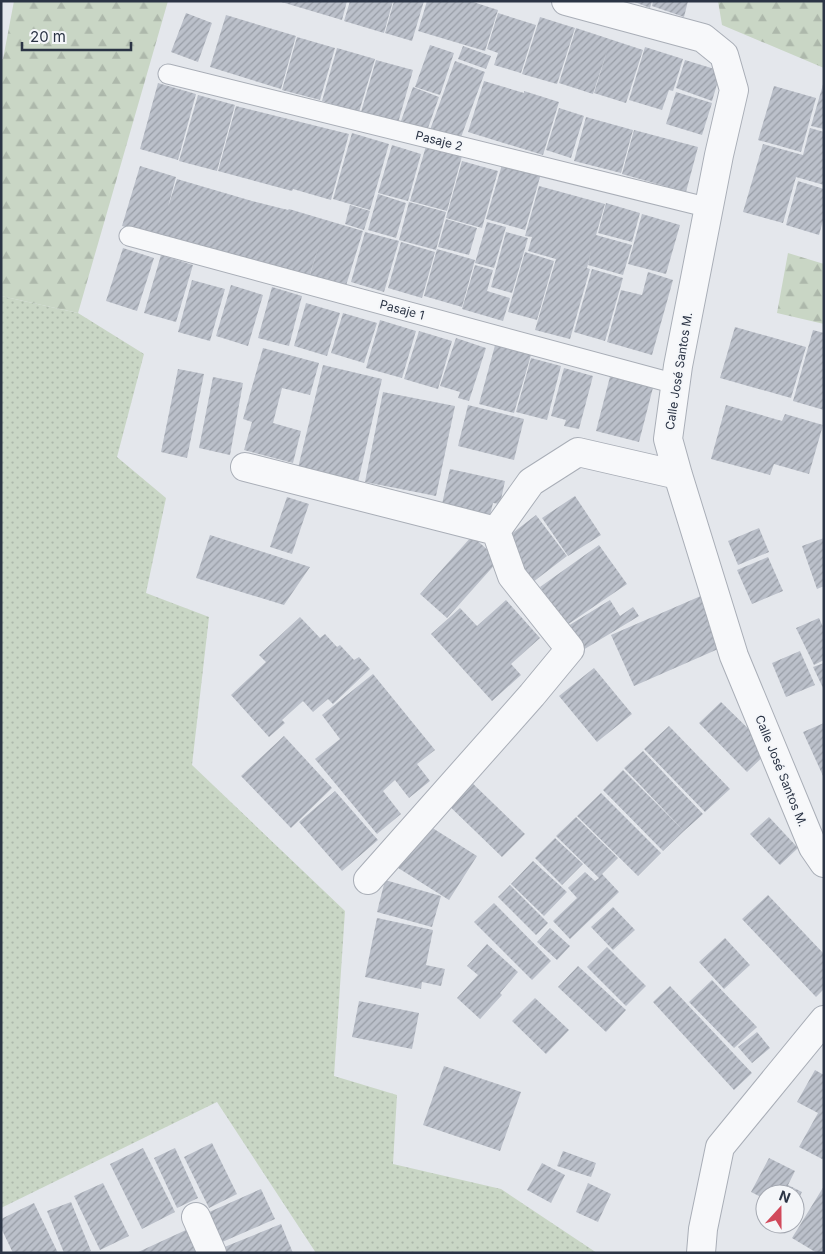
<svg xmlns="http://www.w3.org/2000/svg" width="825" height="1254" font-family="Inter,sans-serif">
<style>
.grass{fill:url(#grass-dots)}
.forest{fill:url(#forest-firs)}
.building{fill:url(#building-hatch)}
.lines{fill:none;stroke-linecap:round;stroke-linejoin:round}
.lane-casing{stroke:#a9aeb7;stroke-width:21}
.street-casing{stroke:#a9aeb7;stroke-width:30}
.lane{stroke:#f7f8fa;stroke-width:19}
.street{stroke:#f7f8fa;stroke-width:28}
.labels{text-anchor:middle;stroke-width:4;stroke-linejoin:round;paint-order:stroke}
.street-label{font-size:12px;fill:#2b3445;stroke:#f4f6f9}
</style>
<defs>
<pattern id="grass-dots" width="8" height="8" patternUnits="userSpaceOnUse" patternTransform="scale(1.25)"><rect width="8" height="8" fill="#c9d6c5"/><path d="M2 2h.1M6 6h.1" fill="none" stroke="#adb8ab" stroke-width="1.8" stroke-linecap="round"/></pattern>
<pattern id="forest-firs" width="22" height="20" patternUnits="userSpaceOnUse" patternTransform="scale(1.25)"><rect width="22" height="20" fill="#c9d6c5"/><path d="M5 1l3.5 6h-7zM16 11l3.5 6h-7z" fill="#adb8ab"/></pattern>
<pattern id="building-hatch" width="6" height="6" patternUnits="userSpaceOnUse" patternTransform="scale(1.25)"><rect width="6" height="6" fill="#bbc0ca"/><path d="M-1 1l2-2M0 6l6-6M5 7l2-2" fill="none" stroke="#989da6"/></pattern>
</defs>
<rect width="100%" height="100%" fill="#e4e7ec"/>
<path class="grass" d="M1 296 78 313 144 354 117 457 166 498 146 593 209 617 192 765 345 911 334 1076 397 1095 393 1164 501 1189 597 1253H316L217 1102 1 1208Z"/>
<path class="forest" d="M14 1H168L78 313 1 296V59H3Z
M718 1H824V68L722 25Z
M788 253 824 264V324L777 313Z"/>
<path class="building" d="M278 1H347L342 20Z
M350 1H393L384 33 344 21Z
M394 1H424L412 41 385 33Z
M427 1H470L498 10 485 51 418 31Z
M632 1H652L650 8Z
M653 1H688L684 17 652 6Z
M186 13 212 23 198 62 171 52Z
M498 13 536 25 521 73 494 65 498 53 487 49Z
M226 15 296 36 281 89 210 67Z
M540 17 575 28 557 84 522 74Z
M576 28 643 50 626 103 594 93 608 48 593 94 559 83Z
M297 37 335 48 320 100 282 90Z
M430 45 454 53 440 95 415 87Z
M463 46 491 56 486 69 458 59Z
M645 47 683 59 673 91 669 90 662 110 629 100Z
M337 48 375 59 359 112 322 101Z
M376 60 413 70 398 123 361 112Z
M685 60 721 71 712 101 676 88Z
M455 61 485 72 460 140 430 130Z
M484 81 524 93V91L559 102 543 155 468 132Z
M824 81V129L811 126Z
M158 83 196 94 178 160 140 149Z
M774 86 816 98 801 152 758 140Z
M413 87 439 97 427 131 401 121Z
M676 92 712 103 702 135 666 124Z
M198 95 235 105 217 171 179 161Z
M236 106 349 134 331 200 293 189 292 191 218 171Z
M559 108 584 116 571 158 546 150Z
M586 117 633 130 621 173 574 161Z
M810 128 824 132V185L796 177 783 223 743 212 763 144 803 155Z
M634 130 698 147 686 192 622 174Z
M352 133 389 144 370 210 333 199Z
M392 145 421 154 408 201 378 193Z
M426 146 462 156 447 211 410 201Z
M504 158 542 170 525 230 486 219Z
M462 161 498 171 482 228 446 218Z
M140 166 176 177 168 207 177 179 252 201 288 210 289 209 363 231 344 292 308 281 321 239 308 280 122 226Z
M798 181 824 189V217L819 235 786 225Z
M539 186 605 204 596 235 632 245 623 275 588 265 591 251 587 268 528 251 532 237 525 236Z
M378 194 406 203 396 238 368 230Z
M409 202 446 212 436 250 399 240Z
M606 203 640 213 632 242 598 233Z
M350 205 370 211 364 230 345 224Z
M642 214 680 225 666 274 628 264Z
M446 219 477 228 469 255 438 247Z
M487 222 506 227 494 268 475 263Z
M365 232 399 241 384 292 351 282Z
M506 232 528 238 512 293 491 287Z
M401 242 435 252 422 298 388 288Z
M123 248 154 258 137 311 106 301Z
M437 249 475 260 462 307 424 296Z
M525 252 554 261 537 320 508 312Z
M161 255 193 265 176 322 144 313Z
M556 259 590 269 570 339 535 330Z
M475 265 493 270 487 291 510 298 503 321 462 309Z
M592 269 623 278 605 341 574 332Z
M648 272 673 280 652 355 607 342 621 290 642 295Z
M192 280 225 289 210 341 178 332Z
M231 285 263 295 248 346 216 336Z
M272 287 302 296 289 346 258 338Z
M306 303 340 313 327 356 294 346Z
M343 313 377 323 364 363 331 353Z
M380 320 416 331 402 378 366 368Z
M735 327 806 347 791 398 720 378Z
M813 330 824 333V410L793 401Z
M419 331 452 341 438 389 404 379Z
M456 338 486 348 469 401 458 398 460 392 440 386Z
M497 338 533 348 514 413 479 404Z
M263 348 319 363 310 395 282 388 273 423 301 431 293 463 244 450 252 422 243 419Z
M531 358 561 366 547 420 516 412Z
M614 361 657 372 639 442 596 431Z
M323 365 382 379 358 482 298 468Z
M564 368 593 376 579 429 564 426 566 420 551 416Z
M178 369 204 374 187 458 161 452Z
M213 377 243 383 230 455 199 448Z
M383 392 455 406 436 496 365 482Z
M468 405 524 419 514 460 458 446Z
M726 405 782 421 785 414 823 425 809 474 774 464 770 475 711 459Z
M450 469 505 481 500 504 493 503 490 515 442 504Z
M575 496 601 535 568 556 542 518Z
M287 497 309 504 292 554 270 547Z
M536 515 567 556 533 582 502 541Z
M759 528 769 552 738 565 728 541Z
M210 535 310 567 284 605 196 578Z
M472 536 499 560 447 618 420 594Z
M824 538V586L817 589 802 546Z
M599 545 627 584 567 625 540 587Z
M768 557 783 591 752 604 737 570Z
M703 595 725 646 634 686 611 635Z
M506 600 540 638 511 664 521 675 492 701 431 634 460 608 477 626Z
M610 600 620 616 633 607 639 616 583 650 568 626Z
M300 617 320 638 325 634 337 647 340 645 354 660 359 657 370 669 333 704 328 699 313 712 303 701 282 720 285 723 269 737 231 695 266 662 259 655Z
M819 618 824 629V660L814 665 796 628Z
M800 651 815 685 786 697 772 663Z
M824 663V690L813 667Z
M594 668 632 714 597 742 559 696Z
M373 674 435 750 417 764 430 781 409 798 395 780 383 791 401 814 377 834 315 759 340 739 322 715Z
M721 702 770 750 747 772 699 723Z
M824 723V778L803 732Z
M669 726 730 789 705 812 644 749Z
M284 736 332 788 291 828 241 776Z
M643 751 703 814 684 831 624 768Z
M623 770 684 831 663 851 603 790Z
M465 776 525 834 502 857 442 799Z
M335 791 378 840 342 871 299 822Z
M601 793 661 853 638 876 577 816Z
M576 817 618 858 602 874 619 892 570 939 553 921 577 898 568 888 585 872 595 881 599 878 556 836Z
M769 817 798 848 780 865 750 834Z
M423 822 477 856 449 900 395 866Z
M555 838 583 864 562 885 535 858Z
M533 861 567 892 544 916 511 884Z
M385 880 441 896 432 927 377 912Z
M510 885 548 923 536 935 498 897Z
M768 895 824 954V989L816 997 742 919Z
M494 903 551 961 532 980 474 922Z
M613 907 635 930 613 950 591 927Z
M377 918 433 930 426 965 445 969 441 986 422 982 421 989 365 977Z
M550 928 570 946 557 960 537 942Z
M725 938 750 965 724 989 699 962Z
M487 944 518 972 500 993 502 995 480 1019 457 998 478 975 467 966Z
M607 947 646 986 626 1006 587 967Z
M578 966 626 1010 606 1032 558 987Z
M712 980 757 1027 734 1048 689 1002Z
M670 986 752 1073 734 1090 653 1002Z
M535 998 569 1030 546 1054 512 1021Z
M359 1001 419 1013 412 1049 352 1037Z
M757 1032 770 1048 752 1063 738 1047Z
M444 1066 521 1092 500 1151 423 1125Z
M815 1070 824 1075V1160L799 1147 818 1113 797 1102Z
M212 1143 237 1194 209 1208 184 1157Z
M143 1148 175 1212 142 1229 110 1164Z
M175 1148 198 1198 177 1208 154 1158Z
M563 1151 596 1163 591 1177 557 1166Z
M769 1158 795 1171 788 1185 802 1192 795 1205V1194H765V1199L751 1192Z
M542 1163 565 1175 551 1203 527 1190Z
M103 1183 129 1236 100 1250 74 1196Z
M588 1183 611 1194 598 1222 576 1212Z
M824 1186V1253H817L792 1238Z
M261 1189 275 1219 220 1243 207 1213Z
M71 1202 91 1251 87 1253H64L47 1211Z
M34 1203 58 1253H13L1 1228V1219Z
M281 1224 293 1253H224L222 1248Z
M186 1230 197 1253H136Z"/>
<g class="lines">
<defs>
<path id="lane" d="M168 74 710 208
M129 236 676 384"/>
<path id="street" d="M566 1 703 38 724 55 734 90 719 155 678 366 668 439 678 475 734 656 813 847 824 863
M245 467 496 531
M496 531 531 482 578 452 678 475
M368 880 532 695 570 649 512 576 496 531
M196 1217 212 1253
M701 1253 703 1229 720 1147 824 1020"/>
</defs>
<use href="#lane" class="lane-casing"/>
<use href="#street" class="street-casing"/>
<use href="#lane" class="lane"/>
<use href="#street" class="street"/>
</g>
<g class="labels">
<g class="street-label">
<text transform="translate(439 141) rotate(14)" y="4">Pasaje 2</text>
<text transform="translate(402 310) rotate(15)" y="4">Pasaje 1</text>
<text transform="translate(679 371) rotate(-81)" y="4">Calle José Santos M.</text>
<text transform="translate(781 771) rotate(68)" y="4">Calle José Santos M.</text>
</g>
</g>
<rect width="825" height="1254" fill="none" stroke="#2b3445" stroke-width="5"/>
<g transform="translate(780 1209) rotate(21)"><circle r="24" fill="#f4f6f9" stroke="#a4a8b1"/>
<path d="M0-4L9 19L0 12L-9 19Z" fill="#d1495b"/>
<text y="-8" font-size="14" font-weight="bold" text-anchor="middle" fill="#2b3445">N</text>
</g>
<path d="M22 42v8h109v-8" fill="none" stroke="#2b3445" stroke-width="2.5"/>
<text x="30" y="42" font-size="15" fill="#2b3445" stroke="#f4f6f9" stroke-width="4" paint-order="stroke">20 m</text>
</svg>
